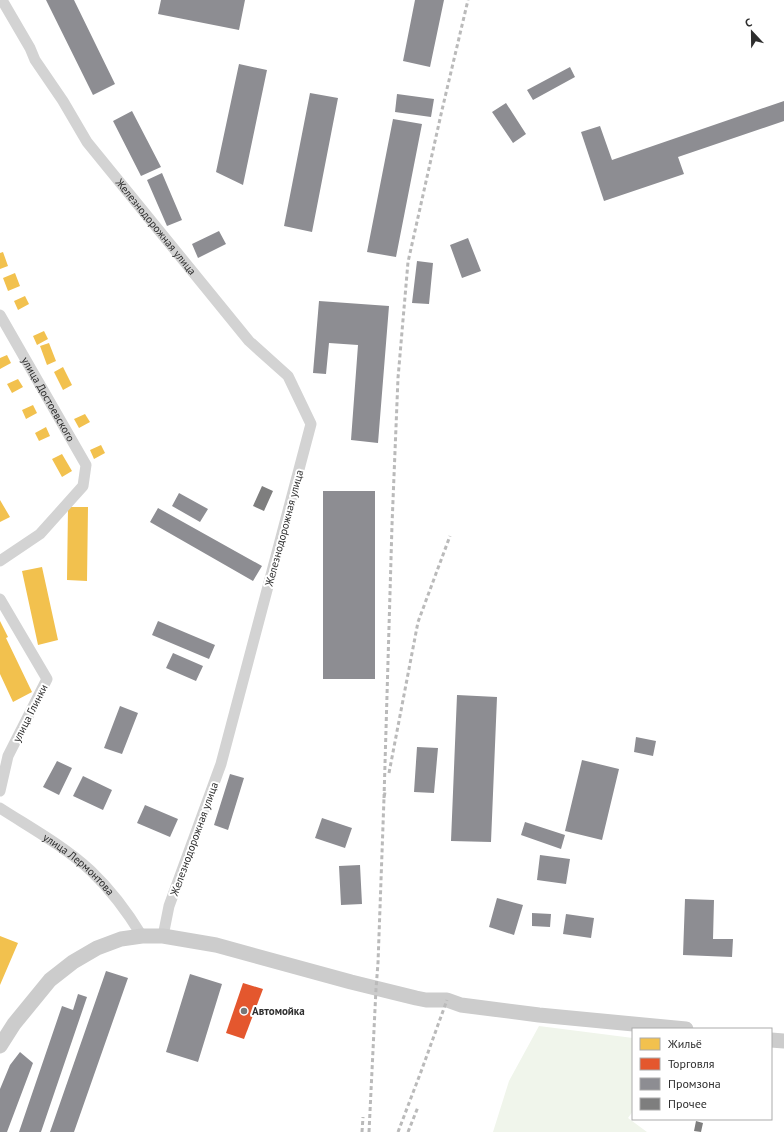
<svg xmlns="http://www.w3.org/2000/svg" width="784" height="1132" font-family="'PT Sans',sans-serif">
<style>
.green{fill:#f0f5eb}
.homes{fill:#f2c14e}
.shops{fill:#e4572e}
.industry{fill:#8d8d92}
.building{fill:#7e7e7e}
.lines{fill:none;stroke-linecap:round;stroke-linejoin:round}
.minor{stroke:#d3d3d3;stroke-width:11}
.secondary{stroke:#ccc;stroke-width:15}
.rail{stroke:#bababa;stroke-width:3;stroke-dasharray:4 3;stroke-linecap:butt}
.poi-dot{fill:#777;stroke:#fff;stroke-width:1.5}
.labels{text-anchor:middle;stroke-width:4;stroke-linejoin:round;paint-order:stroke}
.street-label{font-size:11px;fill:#2e2e2e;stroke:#fff}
.poi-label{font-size:11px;font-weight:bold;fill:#2e2e2e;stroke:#fff;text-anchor:start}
</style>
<rect width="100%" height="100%" fill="#fff"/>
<path class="green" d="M539 1026 633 1038V1111L628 1118 647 1132H493L509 1081Z"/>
<path class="homes" d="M3 252 8 266 0 269V253Z
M15 273 20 286 8 291 3 278Z
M25 296 29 304 18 310 14 301Z
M44 331 48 339 37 345 33 336Z
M49 343 56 361 47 365 40 346Z
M7 355 11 363 0 369V358Z
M63 367 72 385 63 390 54 372Z
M18 379 23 387 12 393 7 384Z
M33 405 37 413 26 419 22 410Z
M85 414 90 422 79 428 74 419Z
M46 427 50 436 39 441 35 433Z
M101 445 105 453 94 459 90 450Z
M62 454 72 471 62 477 52 459Z
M0 500 10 517 0 522Z
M68 507H88L87 581 67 580Z
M42 567 58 640 38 645 22 571Z
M0 621 8 637 6 638 32 692 13 702 0 674Z
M0 936 18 943 0 985Z"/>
<path class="shops" d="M243 983 263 989 244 1039 226 1033Z"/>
<path class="industry" d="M46 0H74L115 84 93 95Z
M161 0H245L239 30 158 14Z
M415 0H444L430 67 403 61Z
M239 64 267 70 243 185 216 172Z
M570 67 575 77 533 100 527 90Z
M310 93 338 98 312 232 284 226Z
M397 94 434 99 431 117 395 112Z
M784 101V121L678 157 684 174 604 201 581 132 600 126 612 160Z
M506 103 526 134 513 143 492 112Z
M132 111 161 167 141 176 113 121Z
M393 119 422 124 396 257 367 252Z
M162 173 182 220 167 226 147 180Z
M219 231 226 244 198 258 192 244Z
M468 238 481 271 462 278 450 245Z
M417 261 433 263 429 304 412 303Z
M319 301 389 306 378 443 351 440 358 345 329 343 326 374 313 373Z
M323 491H375V679H323Z
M179 493 208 509 200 522 172 506Z
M158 508 262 566 253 581 150 522Z
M158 621 215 645 209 659 152 635Z
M173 653 203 666 196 681 166 668Z
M457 695 497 697 491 842 451 841Z
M120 706 138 713 122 754 104 748Z
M636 737 656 741 653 756 634 752Z
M417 747 438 748 434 793 414 792Z
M582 760 619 769 602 840 565 831Z
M57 761 72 768 59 795 43 787Z
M230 774 244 778 228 830 214 825Z
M83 776 112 790 103 810 73 796Z
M145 805 178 819 170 837 137 823Z
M322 818 352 828 345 848 315 838Z
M525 822 565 835 561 849 521 835Z
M540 855 570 859 566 884 537 880Z
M360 865 362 904 341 905 339 866Z
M497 898 523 905 514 935 489 927Z
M685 899 714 900 713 939H733L732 957 683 955Z
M532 913 551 914 550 927 532 926Z
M566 914 594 918 591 938 563 934Z
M106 971 128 978 74 1132H50Z
M190 974 222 984 198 1062 166 1052Z
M78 994 87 997 41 1132H19L62 1006 73 1010Z
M20 1052 33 1063 7 1132H0V1089L10 1065Z"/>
<path class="building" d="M262 486 273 491 264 511 253 506Z
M696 1121 703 1123 701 1132 694 1131Z"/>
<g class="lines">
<g class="minor">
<path id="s1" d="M2 0 30 48 35 60 63 101 87 142 249 341 288 376 311 424 221 764 169 906 163 936"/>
<path id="s2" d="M0 315 86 465 83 486 40 534 0 561"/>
<path d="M0 599 47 679 8 756 0 791"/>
<path id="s3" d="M0 808C31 828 64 846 91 871 111 890 128 913 142 936"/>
</g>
<path class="secondary" d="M771 1040 784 1041
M0 1046 14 1024 50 980 73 962 97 948 121 939 142 936H163L216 945 351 982 416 998 426 1000H447L461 1005 539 1015 686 1029"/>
<path class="rail" d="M389 773 418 622 450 536
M384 798 392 525 398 378 408 262 442 110 468 0
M362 1132 363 1117
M369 1132 376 989 378 963 384 798 385 792
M398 1132 422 1069 447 1000
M408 1132 418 1107"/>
</g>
<circle class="poi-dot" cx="244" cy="1011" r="4"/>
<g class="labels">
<g class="street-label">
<text dy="4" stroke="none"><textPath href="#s1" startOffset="275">Железнодорожная улица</textPath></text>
<text dy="4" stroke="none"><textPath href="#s2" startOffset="97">улица Достоевского</textPath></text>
<text transform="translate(284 528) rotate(-75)" y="4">Железнодорожная улица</text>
<text transform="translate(30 713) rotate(-63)" y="4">улица Глинки</text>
<text transform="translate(194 839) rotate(-70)" y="4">Железнодорожная улица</text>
<text dy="4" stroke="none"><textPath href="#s3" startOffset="97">улица Лермонтова</textPath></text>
</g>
<g class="poi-label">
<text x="252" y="1015">Автомойка</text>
</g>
</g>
<rect x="632" y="1028" width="140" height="92" fill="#ffffff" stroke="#ababab"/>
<rect x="640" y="1038" width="20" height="12" fill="#f2c14e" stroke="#ababab"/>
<text x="668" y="1048" font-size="12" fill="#2e2e2e">Жильё</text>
<rect x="640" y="1058" width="20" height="12" fill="#e4572e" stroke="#ababab"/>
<text x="668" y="1068" font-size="12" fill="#2e2e2e">Торговля</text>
<rect x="640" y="1078" width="20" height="12" fill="#8d8d92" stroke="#ababab"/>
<text x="668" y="1088" font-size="12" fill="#2e2e2e">Промзона</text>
<rect x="640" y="1098" width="20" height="12" fill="#7e7e7e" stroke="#ababab"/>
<text x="668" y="1108" font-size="12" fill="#2e2e2e">Прочее</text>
<g transform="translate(752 32) rotate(338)" stroke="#ffffff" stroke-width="3" paint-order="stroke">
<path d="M0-3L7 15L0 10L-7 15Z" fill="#2e2e2e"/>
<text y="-6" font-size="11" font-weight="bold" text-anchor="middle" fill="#2e2e2e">С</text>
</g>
</svg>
